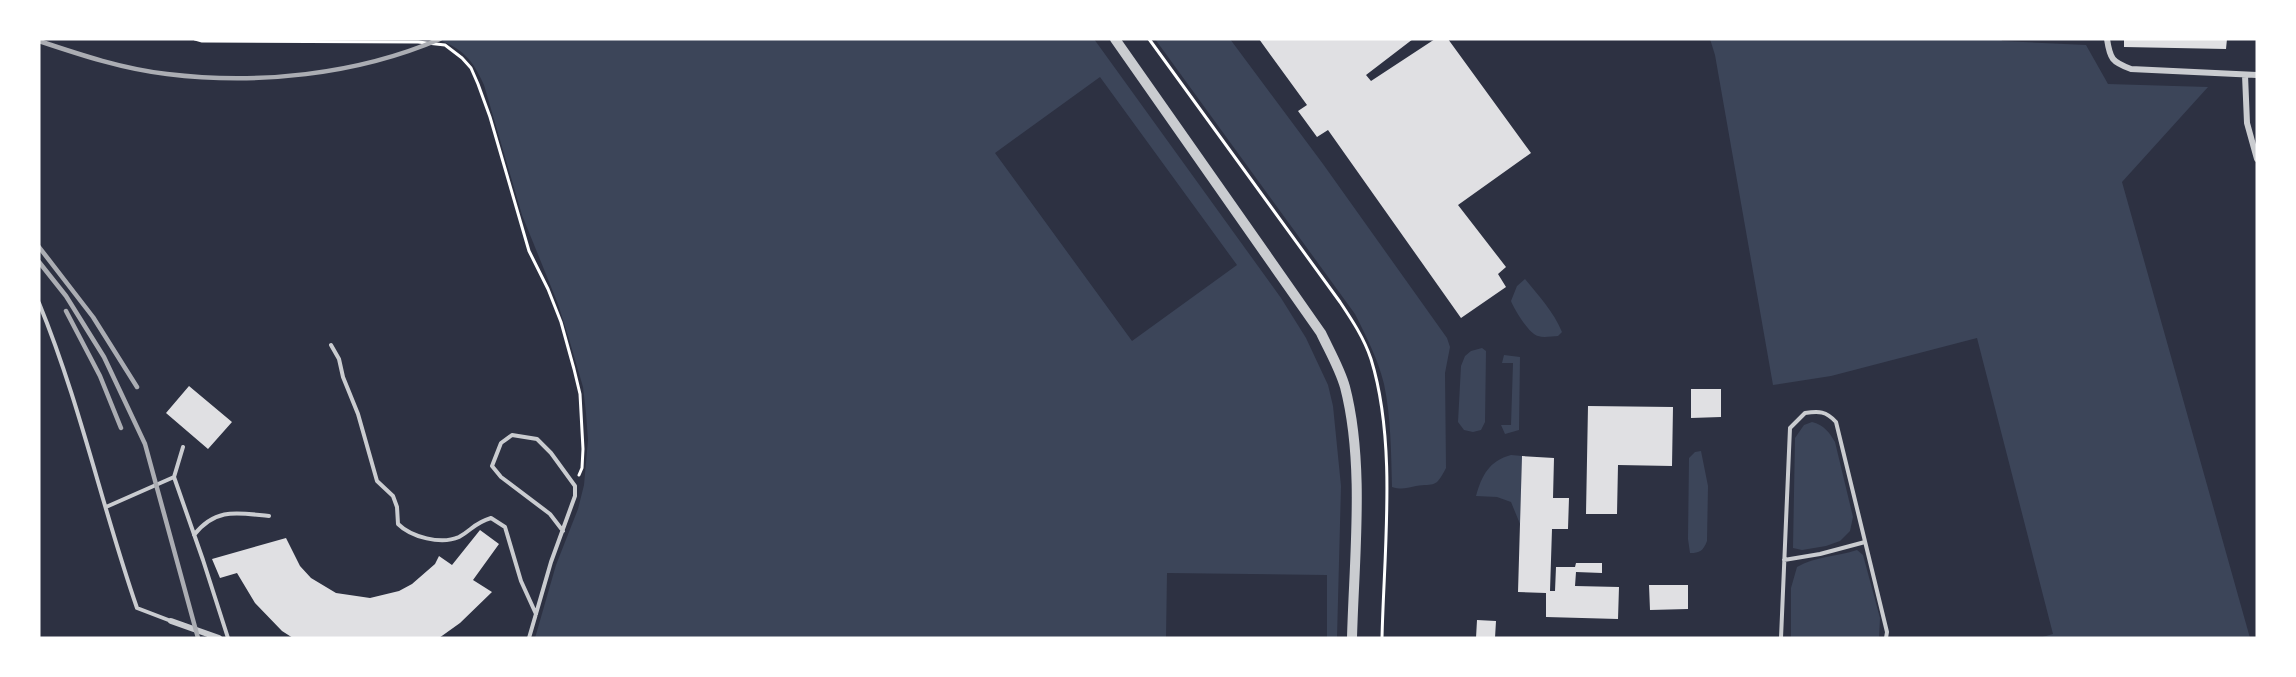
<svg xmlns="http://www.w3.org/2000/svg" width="2296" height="677" font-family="Cabin,sans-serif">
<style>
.green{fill:#3c4559;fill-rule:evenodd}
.building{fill:#e0e0e3}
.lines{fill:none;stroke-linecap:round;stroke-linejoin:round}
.path{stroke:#fff;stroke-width:3}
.service{stroke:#caccd0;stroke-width:4}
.minor{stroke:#caccd0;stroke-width:6}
.tertiary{stroke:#caccd0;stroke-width:10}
.rail{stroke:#abadb3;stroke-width:4.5}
</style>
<rect width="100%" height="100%" fill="#2d3142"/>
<path class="green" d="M435 39H1094L1281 298 1306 338 1328 385 1333 406 1341 486 1337 638H1327V575L1167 573 1166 638H535L556 565 578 509 584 485 588 440 586 413 583 387 569 339 558 304 522 215 484 85C473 60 462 47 435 39ZM1100 77 1237 265 1132 341 995 153Z
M1155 39H1230L1323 164 1447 338 1450 347 1445 373 1446 468C1435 489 1435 483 1416 486 1406 488 1402 490 1392 487 1391 453 1391 417 1384 384 1378 359 1366 336 1355 314Z
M1710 39H2001L2002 41 2086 45 2108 84 2208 87 2122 182 2250 638H2039L2053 634 1977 338 1831 376 1773 385 1715 55Z
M1525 279C1538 295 1554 312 1562 332L1558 336C1552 336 1544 338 1538 336 1529 334 1514 309 1511 301L1517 286Z
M1482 348 1486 351 1485 422 1481 430 1473 432 1464 430 1458 422 1461 366 1465 356 1471 351Z
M1504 355 1520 357 1519 430 1505 434 1501 425H1511L1513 363H1502Z
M1812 422C1824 425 1829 432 1835 442L1853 517 1850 531 1840 541 1826 546 1802 550 1793 548 1795 438 1804 425Z
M1701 451 1708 486 1707 541C1703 551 1700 553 1690 553L1688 539 1689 458 1695 452Z
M1511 455 1522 456 1520 524 1511 502 1497 497 1476 496C1482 475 1489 461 1511 455Z
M1857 550 1863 555 1880 618 1879 638H1791V588L1797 567C1815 556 1837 557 1857 550Z"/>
<path class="building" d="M1259 39H1413L1366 75 1371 81 1435 39H1448L1531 153 1458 205 1506 267 1498 274 1506 287 1461 318 1328 130 1317 137 1298 111 1307 105Z
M2124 39H2227L2226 49 2124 47Z
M189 386 232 422 208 449 166 413Z
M1691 389H1721V417L1691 418Z
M1588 406 1673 407 1672 466 1618 465 1617 514H1586Z
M1522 456 1554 458 1553 498H1569L1568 529H1552L1550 591H1555L1556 567H1575L1576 563H1602V573L1576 572 1575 586 1619 587 1618 619 1546 617V593L1518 592Z
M480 530 499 544 473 580 492 592 460 623 439 638H293L282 631 255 603 237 573 220 578 212 559 286 538 300 566 311 578 336 593 370 598 399 591 412 584 435 564 439 556 452 565Z
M1649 585H1688V609L1650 610Z
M1477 620 1496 621 1495 638H1476Z"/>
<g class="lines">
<path class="path" d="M195 39 202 41 418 42 445 45 462 58 471 68 478 84 490 117 529 251 548 289 561 322 574 369 580 394 583 449 582 468 579 475
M1149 39 1340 302C1352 320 1364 338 1371 359 1397 443 1384 550 1382 638"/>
<path class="service" d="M39 303C80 403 102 507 137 608L171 621
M331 345 339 359 343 377 358 414 377 481 393 496 397 507 398 524C411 537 441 545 459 537 472 530 474 523 491 518L505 527 521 581 536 614
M183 447 174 477 203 560 228 638
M106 507 174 477
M194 535C216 507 238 513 269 516
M1784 560 1820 554 1865 542
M529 638 551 562 575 496V486L551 453 537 439 512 435 501 443 492 466 501 477 550 514 563 531
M1781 638 1790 428 1805 413C1819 411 1826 411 1836 422L1887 632 1886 638"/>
<path class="minor" d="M2107 39C2110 59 2112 62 2131 69L2257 75
M2245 75 2247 123 2257 159
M171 621 219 638"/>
<path class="tertiary" d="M1115 39 1321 333C1329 350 1340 369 1345 387 1365 464 1354 559 1352 638"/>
<path class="rail" d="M39 41C81 55 123 69 167 74 257 85 356 75 440 39
M39 247 93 317 137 387
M39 262 66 296 104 357 145 444 198 638
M66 311 100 376 121 428"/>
</g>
<rect width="2296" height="677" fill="none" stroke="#ffffff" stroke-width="81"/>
</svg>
